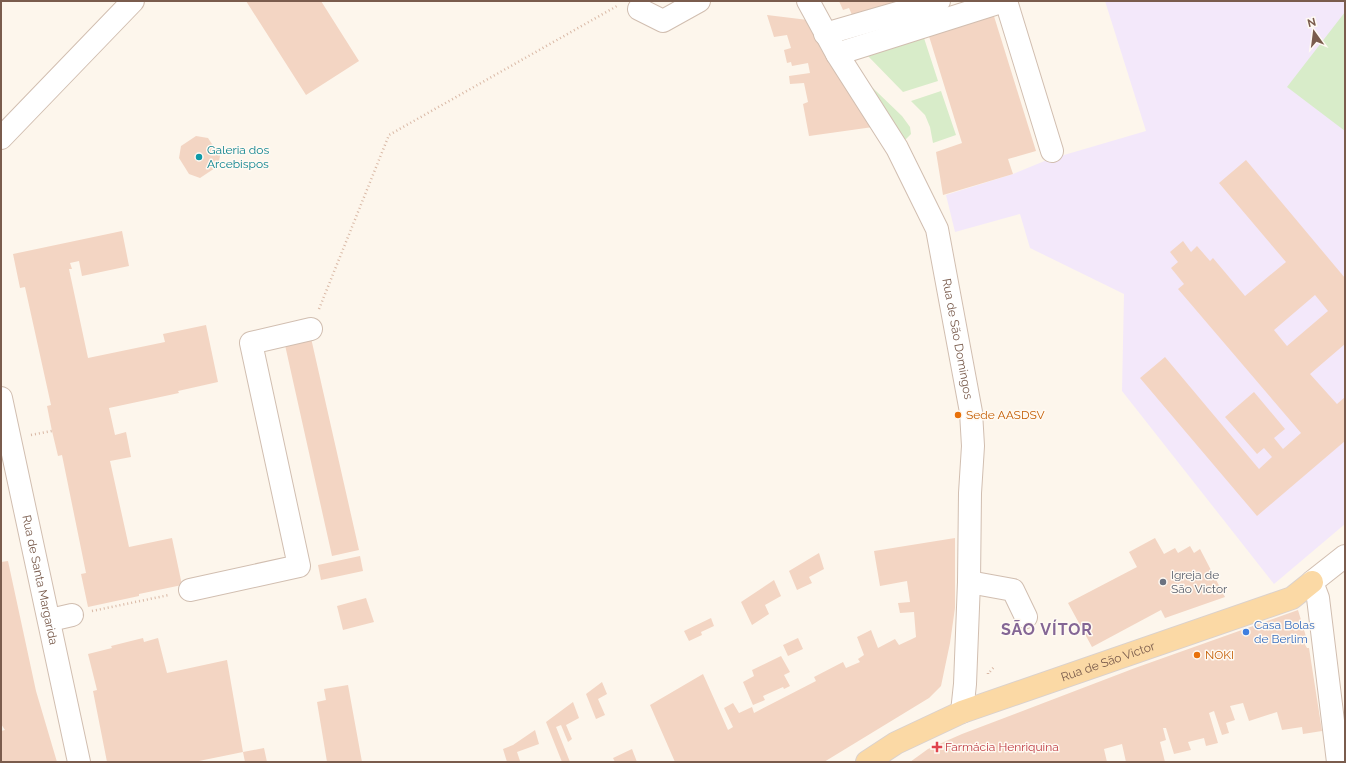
<svg xmlns="http://www.w3.org/2000/svg" width="1346" height="763" font-family="Raleway,sans-serif">
<style>
.education{fill:#f3e8fa}
.green{fill:#d8ecc9}
.building{fill:#f3d5c3;fill-rule:evenodd}
.lines{fill:none;stroke-linecap:round;stroke-linejoin:round}
.minor-casing{stroke:#d1beb0;stroke-width:24}
.major-casing{stroke:#dad1cd;stroke-width:24}
.path{stroke:#d9b8a5;stroke-width:2.5;stroke-dasharray:1 3;stroke-linecap:butt}
.minor{stroke:#fff;stroke-width:22}
.major{stroke:#fbd9a5;stroke-width:22}
.culture-dot{fill:#0f9aa8;stroke:#fffaf3;stroke-width:1.5}
.food-dot{fill:#e8710a;stroke:#fffaf3;stroke-width:1.5}
.worship-dot{fill:#6b7280;stroke:#fffaf3;stroke-width:1.5}
.shop-dot{fill:#3f7fe0;stroke:#fffaf3;stroke-width:1.5}
.health-dot{fill:#e0444e;stroke:#fffaf3;stroke-width:1.5}
.labels{text-anchor:middle;stroke-width:3;stroke-linejoin:round;paint-order:stroke}
.culture-label{font-size:12px;fill:#0d838f;stroke:#fffaf3;text-anchor:start}
.street-label{font-size:12px;fill:#7a5c4d;stroke:#fffaf3}
.food-label{font-size:12px;fill:#c56008;stroke:#fffaf3;text-anchor:start}
.worship-label{font-size:12px;fill:#5b616d;stroke:#fffaf3;text-anchor:start}
.shop-label{font-size:12px;fill:#366cbe;stroke:#fffaf3;text-anchor:start}
.health-label{font-size:12px;fill:#be3a42;stroke:#fffaf3;text-anchor:start}
.district-label{font-size:16px;font-weight:bold;letter-spacing:1px;fill:#846695;stroke:#fffaf3}
</style>
<rect width="100%" height="100%" fill="#fdf6ec"/>
<path class="education" d="M1105 1H1345V524L1274 584 1122 391 1124 294 1030 248 1020 214 955 232 946 195 1013 174 1047 160 1146 131Z"/>
<path class="green" d="M1345 12V131L1287 87Z
M924 38 938 81 903 92 866 54Z
M850 66 902 116 910 127 911 134 906 139 898 140Z
M941 91 956 135 933 143 930 127 925 115 911 101Z"/>
<path class="building" d="M246 1H321L359 61 306 95Z
M839 1H897L852 15 849 8 843 10Z
M993 13 1036 151 1008 159 1013 174 943 195 936 152 962 143 928 33Z
M767 15 808 20 873 127 809 136 803 104 808 102 804 83 790 84 789 76 810 73 808 63 792 66 791 62 787 63 784 50 791 48 787 35 774 37Z
M196 136 208 138 220 156 218 166 200 178 189 174 179 158 181 146Z
M1246 160 1345 278V344L1310 374 1337 404 1345 397V441L1257 516 1140 378 1165 357 1259 469 1272 457 1264 448 1257 454 1225 417 1254 392 1285 429 1274 438 1283 449 1301 433 1178 289 1184 284 1171 268 1178 262 1170 252 1183 241 1191 252 1197 246 1210 261 1213 258 1245 296 1286 262 1219 183ZM1315 295 1328 311 1287 346 1274 330Z
M122 231 129 266 82 276 79 261 70 263 72 269H69L88 358 165 342 163 334 206 325 218 382 178 391 179 393 109 408 115 435 126 432 131 457 110 461 129 547 172 538 182 585 139 594V596L88 607 81 574 86 573 62 455 58 456 52 431 47 406 51 405 25 287 20 288 13 254Z
M311 338 359 550 332 556 285 345Z
M955 538V608L950 643 941 686 929 698 824 762H675L650 705 703 674 728 730 733 727 724 708 733 703 739 713 752 707 754 713 816 681 814 677 843 662 846 668 860 662 858 659 864 655 857 637 871 630 878 648 895 639 899 645 912 639 916 637 914 612 900 613 898 603 910 602 907 581 880 586 874 551Z
M1155 538 1164 554 1175 548 1178 553 1190 546 1194 553 1200 549 1225 597 1165 618 1161 610 1092 647 1068 603 1137 567 1129 552Z
M819 553 824 569 809 577 812 583 797 590 789 571Z
M360 556 363 571 321 580 318 565Z
M8 561 36 691 57 762H1V731L5 730 1 724V562Z
M774 580 781 596 765 605 769 614 752 625 741 602Z
M366 598 374 622 343 630 337 606Z
M1298 610 1308 643H1304L1307 648H1309L1322 731 1303 734 1302 727 1282 730 1277 712 1249 721 1243 703 1230 706 1235 720 1226 723 1229 733 1222 735 1214 711 1209 713 1218 743 1206 746 1204 738 1188 742 1191 750 1174 754 1166 728H1163L1166 740 1160 742 1165 762H1126L1122 744 1104 749 1107 762H910L928 749 962 734 1135 668Z
M711 618 714 626 701 632 702 635 689 641 684 631Z
M143 638 144 642 158 638 167 673 227 660 243 752 264 748 267 762H245L243 752 194 762H107L93 691 97 690 88 654 112 648 111 646Z
M798 638 803 649 788 656 783 645Z
M781 656 790 672 784 675 790 686 784 689 783 687 763 696 765 700 753 705 743 682 754 676 752 670Z
M602 682 607 694 598 699 605 715 596 719 586 694Z
M348 685 362 762H327L317 702 326 700 324 689Z
M573 702 579 718 566 725 572 739 568 742 561 725 556 727 570 762H562L546 722Z
M535 730 539 744 517 752 520 761 507 762 503 749 513 745Z
M632 749 637 762H615L613 758Z"/>
<g class="lines">
<defs>
<g id="minor">
<path id="s1" d="M808 1 837 54 897 148 937 229 971 412 973 446 970 493 969 582 965 684 962 712"/>
<path d="M1006 1 1052 151"/>
<path d="M639 9 663 21 699 1"/>
<path d="M825 34 939 1"/>
<path d="M837 54 1004 1"/>
<path d="M1 138 133 1"/>
<path id="s2" d="M1 398 79 762"/>
<path d="M969 582 1013 590 1026 617"/>
<path d="M190 590 299 566 251 343 311 329"/>
<path d="M59 618 72 615"/>
<path d="M1338 762 1318 598 1312 582 1345 556"/>
</g>
<g id="major">
<path id="s3" d="M867 762 896 743 962 712 1292 598 1312 582"/>
</g>
</defs>
<use href="#minor" class="minor-casing"/>
<use href="#major" class="major-casing"/>
<path class="path" d="M319 309 389 135 617 6
M31 435 52 431
M92 611 169 595
M988 673V674L994 667"/>
<use href="#minor" class="minor"/>
<use href="#major" class="major"/>
</g>
<circle class="culture-dot" cx="199" cy="157" r="4"/>
<g class="food-dot">
<circle cx="958" cy="415" r="4"/>
<circle cx="1197" cy="655" r="4"/>
</g>
<circle class="worship-dot" cx="1163" cy="582" r="4"/>
<circle class="shop-dot" cx="1246" cy="632" r="4"/>
<path class="health-dot" d="M935 741h4v4h4v4h-4v4h-4v-4h-4v-4h4z"/>
<g class="labels">
<g class="culture-label">
<text x="207" y="154">Galeria dos<tspan x="207" dy="14">Arcebispos</tspan></text>
</g>
<g class="street-label">
<text dy="4" stroke="none"><textPath href="#s1" startOffset="374">Rua de São Domingos</textPath></text>
<text dy="4" stroke="none"><textPath href="#s2" startOffset="186">Rua de Santa Margarida</textPath></text>
<text dy="4" stroke="none"><textPath href="#s3" startOffset="262">Rua de São Victor</textPath></text>
</g>
<g class="food-label">
<text x="966" y="419">Sede AASDSV</text>
<text x="1205" y="659">NOKI</text>
</g>
<g class="worship-label">
<text x="1171" y="579">Igreja de<tspan x="1171" dy="14">São Victor</tspan></text>
</g>
<g class="shop-label">
<text x="1254" y="629">Casa Bolas<tspan x="1254" dy="14">de Berlim</tspan></text>
</g>
<g class="health-label">
<text x="945" y="751">Farmácia Henriquina</text>
</g>
<g class="district-label">
<text x="1047" y="635">SÃO VÍTOR</text>
</g>
</g>
<rect width="1346" height="763" fill="none" stroke="#7a5c4d" stroke-width="4"/>
<g transform="translate(1314 32) rotate(346)" stroke="#fffaf3" stroke-width="3" paint-order="stroke">
<path d="M0-3L7 15L0 10L-7 15Z" fill="#7a5c4d"/>
<text y="-6" font-size="11" font-weight="bold" text-anchor="middle" fill="#7a5c4d">N</text>
</g>
</svg>
